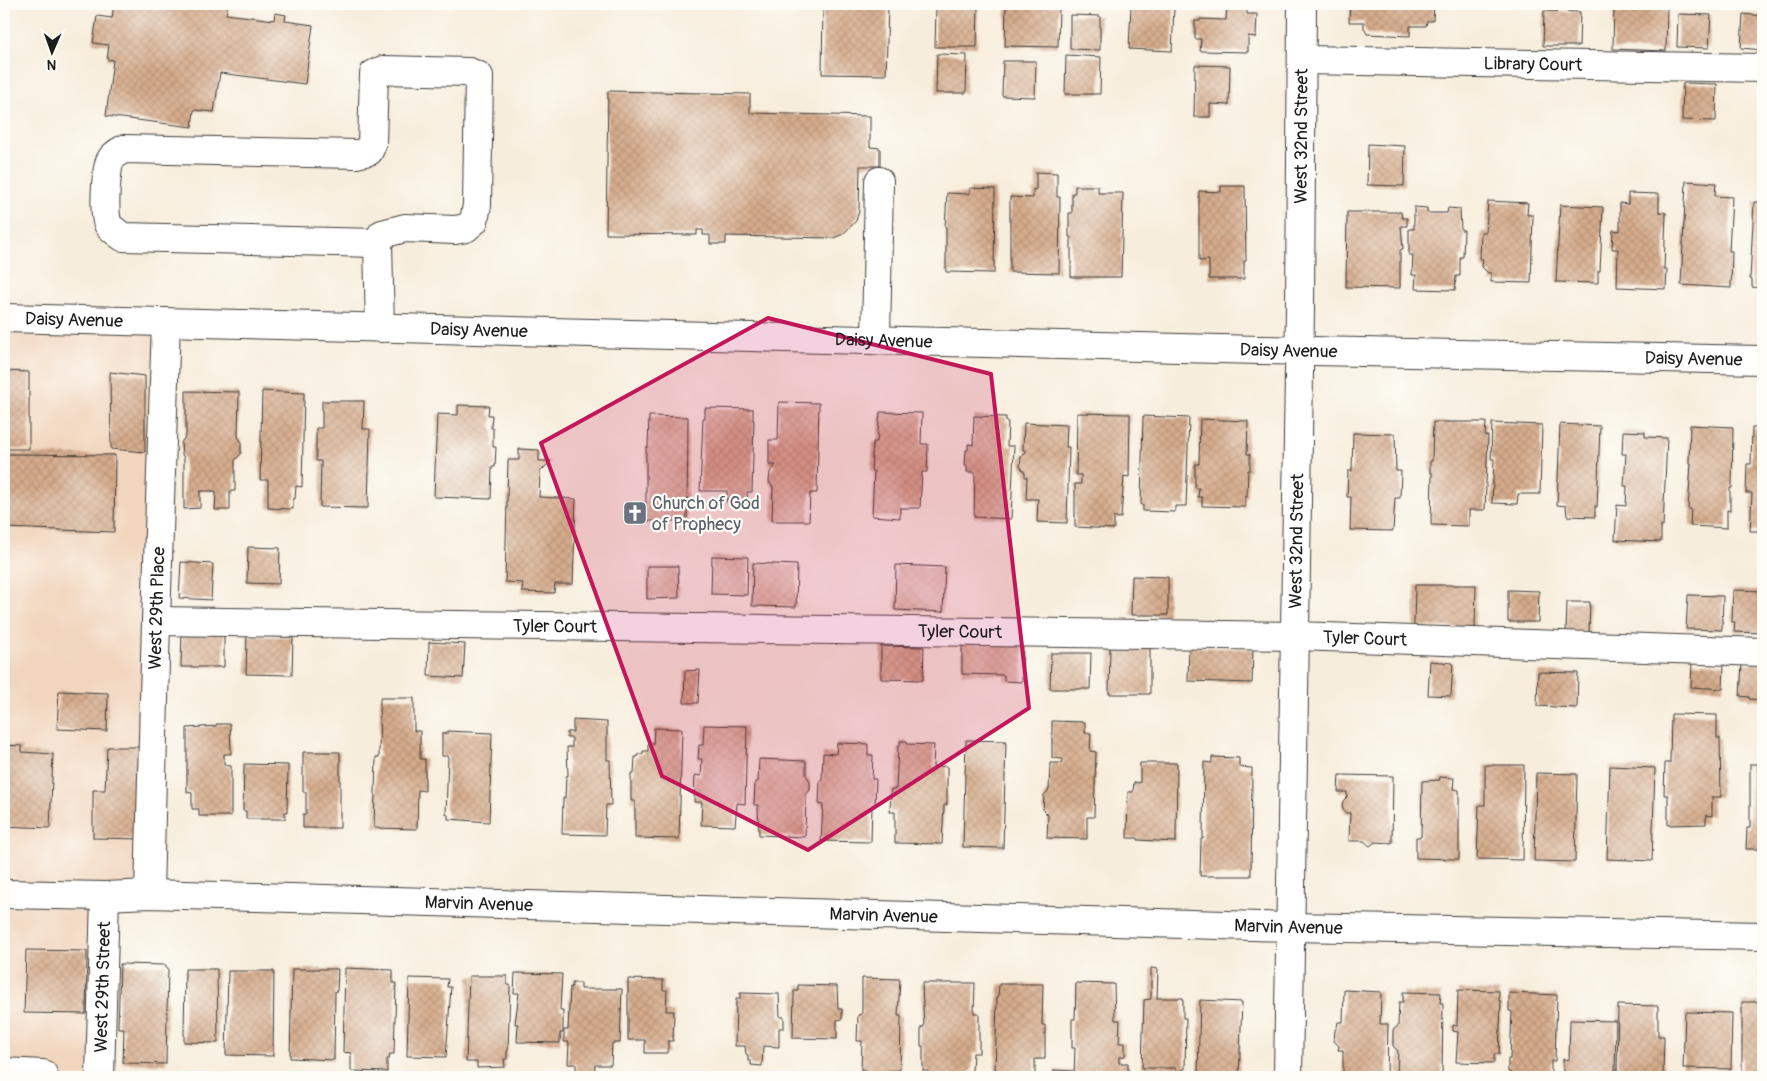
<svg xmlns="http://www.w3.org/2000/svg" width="1767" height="1081" font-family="Pangolin,sans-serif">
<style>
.built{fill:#f1d5bd}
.building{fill:url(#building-cross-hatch)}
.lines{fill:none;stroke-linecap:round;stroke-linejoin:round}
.minor-casing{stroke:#3d3b39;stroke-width:30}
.minor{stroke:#fff;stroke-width:28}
.marked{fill:#c2185b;fill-opacity:0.2;stroke:#c2185b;stroke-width:4;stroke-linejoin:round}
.labels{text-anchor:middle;stroke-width:4.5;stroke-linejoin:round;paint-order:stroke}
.street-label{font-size:18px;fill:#1c1c1c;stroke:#fdfcf7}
.worship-label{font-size:18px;fill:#5b616d;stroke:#fdfcf7;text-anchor:start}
</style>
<defs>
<pattern id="building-cross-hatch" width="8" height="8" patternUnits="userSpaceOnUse" patternTransform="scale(1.25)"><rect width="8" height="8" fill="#d6ac8c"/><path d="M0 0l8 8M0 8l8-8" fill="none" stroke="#b79378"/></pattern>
</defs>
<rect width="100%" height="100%" fill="#fdfcf7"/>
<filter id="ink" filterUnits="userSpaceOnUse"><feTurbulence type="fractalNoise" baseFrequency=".02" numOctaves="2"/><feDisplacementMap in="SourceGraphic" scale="10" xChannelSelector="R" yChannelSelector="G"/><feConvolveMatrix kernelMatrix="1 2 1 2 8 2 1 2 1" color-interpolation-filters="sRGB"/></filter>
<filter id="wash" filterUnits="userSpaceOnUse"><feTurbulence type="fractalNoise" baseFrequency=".0096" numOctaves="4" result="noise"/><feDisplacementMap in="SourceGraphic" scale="20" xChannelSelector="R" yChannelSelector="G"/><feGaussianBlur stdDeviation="1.12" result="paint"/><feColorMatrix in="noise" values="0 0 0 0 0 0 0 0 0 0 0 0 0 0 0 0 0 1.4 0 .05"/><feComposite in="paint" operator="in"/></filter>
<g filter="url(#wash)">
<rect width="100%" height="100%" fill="#f7eddc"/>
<path class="built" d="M4 318 166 322 149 894 106 896 100 1077H4Z"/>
<g id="blocks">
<path class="building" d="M114 4H228L226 14 274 20 275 13 286 15 285 21 313 25 305 84 220 73 214 112 194 110 192 127 106 116 113 60 107 59 109 45 93 43 97 16 112 18Z
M823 4H888L886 75 822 74Z
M1006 4 1059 6 1058 47 1005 46Z
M1227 4H1247V14H1257L1256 37 1248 36V52L1200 51 1201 39H1195V21H1200V19L1226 20Z
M1350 4H1434L1433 21H1427L1426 26H1410V36L1367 34 1364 28V22H1349Z
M1614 4H1667L1666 51 1613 49Z
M1131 6 1174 7 1172 51 1129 49Z
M936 7 978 8 977 47H935Z
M1544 11 1580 12 1579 46H1543Z
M1678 14 1711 15 1709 48 1677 47Z
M1743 14 1763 16V50L1741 48Z
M1070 15 1100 16V50L1070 49Z
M937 54 967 55 966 93H936Z
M1066 55 1101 57 1100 94H1065Z
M1003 61H1036L1035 97 1002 96Z
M1195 65 1230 66 1229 105 1210 104V117H1194Z
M1683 83 1717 84 1716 121 1682 120Z
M608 91 750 94V113L870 116V147L880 148V166H860L859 211 856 221 843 234 834 238 726 236V244H710V235H703V230H697V235L606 234Z
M1368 144 1405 146 1404 186 1367 185Z
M1036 172 1057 173V197H1060L1059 273 1010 272V197L1033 198V189L1036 190Z
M1686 181 1716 183 1715 196 1732 197 1729 251H1732L1731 288 1681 285Z
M1075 186H1098V193H1123L1121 277H1071V237H1069V213H1072V193H1075Z
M1221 186H1245L1246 261H1244V279H1209V260L1199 261V191L1221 192Z
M970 188 995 189 994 273 946 272V227H945L947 193 970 194Z
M1628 193 1659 194V212L1666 213 1664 269H1667L1666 289 1617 287 1618 249H1612L1613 230 1620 231V203L1628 204Z
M1488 201 1528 203 1527 215H1533L1531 283 1491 282V273H1488L1482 267 1483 259H1480L1481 232H1486Z
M1754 202H1763V288L1752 287V279H1750Z
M1560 205 1603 207 1600 271H1598V283L1556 282Z
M1414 207 1427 208V213H1447L1448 208 1460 209 1461 230H1464L1463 257H1460V276H1456L1455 290 1415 289 1416 275H1412L1413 255H1409V229H1414Z
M1347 212H1401L1402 218H1407V226H1401L1403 249 1400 250V288L1346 287Z
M4 371 29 372V449H4Z
M110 372 145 376V452L111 449Z
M186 391 239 392 238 437 241 441V454L235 460V491H230V510H215L216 491H200V508L184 509V458L182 454 181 443 186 435Z
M262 391 304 393 302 487 296 486 295 499H293V509L268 508V480H260Z
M322 401H364L363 429H370L368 508 320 507 321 461H316V428H322Z
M779 402 819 403 817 493H810L809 521H772L773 487 769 482 770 472 776 465H769V440H778Z
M458 405 489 406 488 415H492L491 428H493V447H496L495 467H492L491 499 434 497 437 414 458 415Z
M705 408 753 409V420H754L752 492H747L748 503 727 502V491H700L703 418H705Z
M880 412 922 413 921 444H928L927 472H922L920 508H900V518L872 516 874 471H871L873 442H877Z
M1077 413 1130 414 1129 477 1124 476 1121 518 1114 517V529L1075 527V484H1081V475H1076Z
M649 416 688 417 687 521H646V447H648Z
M974 416 1006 417V422H1008L1007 446H1014L1011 519 974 517 975 472H967V465H965L966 450H968V444L973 445Z
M1143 416 1189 418 1186 506H1175V512L1143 511V505H1141Z
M1200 419 1248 421 1247 454H1250V470H1248L1247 497H1245V507L1202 506V497H1198L1199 488H1195V464H1199Z
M1433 422H1486L1485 436H1488L1485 510H1469V526L1431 525 1432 472H1430V461H1432Z
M1024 423 1067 425 1066 447H1069L1067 523 1037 522 1038 499H1026L1027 477H1025V473L1020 466 1021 457 1026 452V450H1023Z
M1492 423 1542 425 1540 494H1518L1517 504 1492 503 1494 459H1491Z
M1560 424 1600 426 1597 507 1595 506V517L1567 516 1566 506 1557 505Z
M1690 425 1733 427 1732 488H1730V511L1727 510V528L1690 526 1691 509H1688L1691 463H1689Z
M1752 428H1763V531H1750L1752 493H1746L1747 464H1751Z
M1623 431 1645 432V437L1667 438 1663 527 1661 526V542L1615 540 1617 505 1626 506 1627 486H1624L1626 454H1622Z
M1353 433 1395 434 1396 471H1401L1400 498H1395L1393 531 1350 530 1351 497H1347L1348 471H1352Z
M519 449 539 450V461H551L540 472 539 497 576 499 573 584H555L554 593 522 592 523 583 505 582 508 460H519Z
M4 454 115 455 114 532 4 528Z
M248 547 280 548 279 584 247 583Z
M712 556 748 557 747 595 711 594Z
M181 562 213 564 211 600 179 598Z
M753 563 797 565 796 607 752 606Z
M896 565 945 567 943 612 895 610Z
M647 566H678L679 598 647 599Z
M1132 576 1168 577V615H1131Z
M1415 585H1476L1475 628 1414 626Z
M1508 590 1539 591 1538 622H1508Z
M1733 590 1763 591V633L1734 632 1735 622H1732Z
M1688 595 1723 596 1722 630 1686 629Z
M1567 602H1590L1589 632H1566Z
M182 629 224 630V667H181Z
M247 636 293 637 292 675 246 674Z
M429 642 465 644 463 678 428 676Z
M962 643 1023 645 1022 682 1004 681V675L962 674Z
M1110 645 1150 646V694H1109Z
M881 646 924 647 923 680 881 679Z
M1189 647 1253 649 1252 683 1188 681Z
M1051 653H1091L1090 689H1050Z
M1430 661 1453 663 1451 696 1428 695Z
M1692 663 1724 664 1723 689 1691 687Z
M1742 663H1763V700L1749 699V697L1740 696Z
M700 670 698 703H684L685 671Z
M1538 672 1578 673 1577 708 1537 706Z
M59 691 108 693 107 731 57 729Z
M380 698H414V731H420V759H425V791L418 790 417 829 374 828 376 757H379Z
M1671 714 1717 715V738H1720L1721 797H1712V816L1706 815V824L1668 825V795H1664L1665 763H1670Z
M573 720 607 722V760H610L611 805H606L605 835 562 834 563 798H565L566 776H568L567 747H572V738H567V732H573Z
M1052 721 1085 722V733H1091L1090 751 1096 752 1094 817H1087V839L1047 838 1048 815 1043 810 1044 795 1049 790 1050 763H1062L1063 759 1052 758Z
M216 724H230L231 754H224V765L231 766V816H199V809H192V793L187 792V728L216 726Z
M704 725 747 726 745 804 737 803 735 826 701 825 702 802H694L695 775 701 776 702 759H698L699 745H703Z
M654 728 682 729 679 839 635 838V801H631V773H634L635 757H638V754H643V751H648V744H653Z
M447 731 492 733 489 822 448 819V815L446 814 448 756H442V733L447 734Z
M966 740 1006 741 1003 848 963 847Z
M900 741H907V744L934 745 933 767 947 766V805H944L942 844 895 843V812H890L891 789H896L898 746H900Z
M837 743 868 744V755H873L872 779H876L875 805H872L871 842 821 841 823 805 819 804 820 780H822L823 753 836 754Z
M5 745 22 746V752L53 754 50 828 4 826Z
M107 747H144L143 839 93 838V790H105Z
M303 752H340V828H303V814H306V792H303Z
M1212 757 1239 758V767L1252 768 1251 876H1200L1201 839H1203L1204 762 1212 763Z
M759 759 806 761V775L810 781V790L806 795 805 837 759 835 758 805H754L755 782H758Z
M1140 763H1177L1176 842 1138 840V838H1127L1128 792H1133L1134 782 1140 783Z
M244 764 288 765 287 812H285V819H246V811H243Z
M1750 764H1763V849H1746L1747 828H1750Z
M1485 765H1524L1523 860 1477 859 1479 805H1485Z
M1610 766 1655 768 1652 861 1607 859Z
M1536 773 1577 774 1575 862 1534 861Z
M1339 775 1393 776 1392 843 1375 842 1370 846 1364 841H1349L1350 813H1345L1342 807 1343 801 1347 797V792H1338Z
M1439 777 1454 778 1453 789 1459 790V859L1416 858V837H1421L1422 781 1440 780Z
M26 950 87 951 86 1014 24 1013Z
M120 964 166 965V968H168L166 1064 123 1063 124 1028H118Z
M345 968 393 970V983H396L394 1054H390L389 1059H387V1072L351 1071V1053L343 1052Z
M1151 968 1158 969 1157 998H1183V1018H1186L1185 1069H1182V1073L1176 1072V1068H1142L1144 1000 1151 999Z
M185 969H217L218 1043 184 1042Z
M292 969H338L337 991H335L334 1060 290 1058Z
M228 971H274L273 1056 226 1055Z
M515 973 562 974 560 1010H563V1033H560V1043L517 1042 518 1024H515L519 993H514Z
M469 976H507V985H510L508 1051H507V1059H504L505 1067 477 1068V1062H466Z
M409 978 448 979 447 987H451L446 1057 407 1056Z
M862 978 900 979 898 1016H901L900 1070 885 1071V1077H866V1070H861L862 1041H857L858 1015 862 1014Z
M628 979 663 980V990H667L666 1011H674L673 1041H668V1053H645V1040H628Z
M572 983H581V989H622L620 1043H612L611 1065H595L594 1077H576V1064H568L569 1042H564V1030H568L570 987H572Z
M922 983H975L974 1013H979V1053H973L972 1071H970V1077H929V1071H923V1046H921V1027H924Z
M1076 983 1114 984 1115 1020H1120L1119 1043H1125V1056L1119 1057V1063H1128V1077H1074L1075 1048H1072V1019H1075Z
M999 984H1043L1042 1025H1045V1059H1035V1077H995L997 997H998Z
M798 985 837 986 838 1009H842V1019L837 1020V1039L793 1038 794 991H798Z
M1344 990 1381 992 1380 1024H1388L1387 1077H1343V1050H1338L1339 1046 1334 1041 1335 1030 1337 1027 1338 1022H1343Z
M1458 990 1499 991V1001H1501L1499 1054H1494V1063L1456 1062 1458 1032 1453 1031V1025L1457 1026Z
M1403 992 1441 993 1440 1003H1443L1442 1077H1397L1398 1051 1393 1046V1030L1398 1026 1399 1002H1403Z
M740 993 779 994 780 1017H784V1028H779V1047L763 1046 762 1066 751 1065V1061H748V1055L746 1054 745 1046H735L736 999H740Z
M1509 993 1557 995 1555 1061H1551V1077H1510V1072H1508V1059H1510L1512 1011H1509Z
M1200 1000 1242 1002 1239 1077H1201V1074H1198Z
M1742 1002H1763V1072H1742Z
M1618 1005 1658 1006V1036H1664L1663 1077H1617Z
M1685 1012 1732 1013 1731 1069 1683 1068Z
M1570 1020 1616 1021 1615 1077H1563V1059L1569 1060Z
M1054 1070 1073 1071V1077H1054Z"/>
</g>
</g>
<g filter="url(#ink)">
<use href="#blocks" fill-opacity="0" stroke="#3d3b39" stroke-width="1"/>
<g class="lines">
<defs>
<g id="minor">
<path id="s1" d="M1303 60 1763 68"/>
<path d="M383 70 469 72 479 76 477 205 474 221 466 228 455 230 405 228 382 234 378 243 123 237C117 233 111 229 108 224 103 217 106 169 110 161 113 155 118 152 124 149L357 154 369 151 372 144 374 74Z"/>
<path d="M378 243 380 328"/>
<path id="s2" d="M4 318 1260 350 1763 360"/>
<path d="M876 340 879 181"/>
<path id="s3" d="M156 621 1295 636 1763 652"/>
<path id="s4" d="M4 894 105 896 149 894 1291 927 1763 936"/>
<path id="s5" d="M149 894 156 621 166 322"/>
<path d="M4 1072 43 1074 44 1077"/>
<path id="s6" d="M100 1077 105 896"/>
<path id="s7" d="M1288 1077 1300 309 1302 4"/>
</g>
</defs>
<use href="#minor" class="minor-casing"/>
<use href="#minor" class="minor"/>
</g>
</g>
<path class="marked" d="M768 318 991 374 1029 708 808 850 662 776 541 443Z"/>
<defs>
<symbol id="church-square" viewBox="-11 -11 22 22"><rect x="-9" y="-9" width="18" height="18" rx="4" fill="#6b7280" stroke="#fdfcf7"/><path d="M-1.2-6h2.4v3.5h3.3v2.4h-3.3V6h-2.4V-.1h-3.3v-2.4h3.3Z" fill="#fff"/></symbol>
</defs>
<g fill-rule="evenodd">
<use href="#church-square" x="621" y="499" width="28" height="28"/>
</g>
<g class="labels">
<g class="street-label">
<text dy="6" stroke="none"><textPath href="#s1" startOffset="230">Library Court</textPath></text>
<text dy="6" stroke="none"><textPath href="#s7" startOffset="941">West 32nd Street</textPath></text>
<text dy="6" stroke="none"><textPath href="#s2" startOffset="70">Daisy Avenue</textPath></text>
<text dy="6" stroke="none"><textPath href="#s2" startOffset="475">Daisy Avenue</textPath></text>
<text dy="6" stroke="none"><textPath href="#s2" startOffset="880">Daisy Avenue</textPath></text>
<text dy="6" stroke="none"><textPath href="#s2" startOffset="1285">Daisy Avenue</textPath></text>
<text dy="6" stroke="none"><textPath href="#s2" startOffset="1690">Daisy Avenue</textPath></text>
<text dy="6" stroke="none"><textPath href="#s7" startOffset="536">West 32nd Street</textPath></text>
<text dy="6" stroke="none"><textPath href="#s5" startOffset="286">West 29th Place</textPath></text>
<text dy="6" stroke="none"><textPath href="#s3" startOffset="399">Tyler Court</textPath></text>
<text dy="6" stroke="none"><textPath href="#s3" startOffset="804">Tyler Court</textPath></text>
<text dy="6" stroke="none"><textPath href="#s3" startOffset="1209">Tyler Court</textPath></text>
<text dy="6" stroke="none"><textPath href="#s4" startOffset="475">Marvin Avenue</textPath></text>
<text dy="6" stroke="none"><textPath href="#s4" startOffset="880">Marvin Avenue</textPath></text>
<text dy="6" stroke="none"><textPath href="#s4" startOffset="1285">Marvin Avenue</textPath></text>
<text dy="6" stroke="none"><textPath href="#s6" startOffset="90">West 29th Street</textPath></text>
</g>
<g class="worship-label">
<text x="652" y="509">Church of God<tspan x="652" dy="21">of Prophecy</tspan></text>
</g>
</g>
<rect width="1767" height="1081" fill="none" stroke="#fdfcf7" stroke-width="20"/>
<g transform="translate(52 52) rotate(182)" stroke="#fdfcf7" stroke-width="4" paint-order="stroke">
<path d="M0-4L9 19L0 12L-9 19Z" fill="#1c1c1c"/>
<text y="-8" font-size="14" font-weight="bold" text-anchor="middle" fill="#1c1c1c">N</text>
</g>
</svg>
